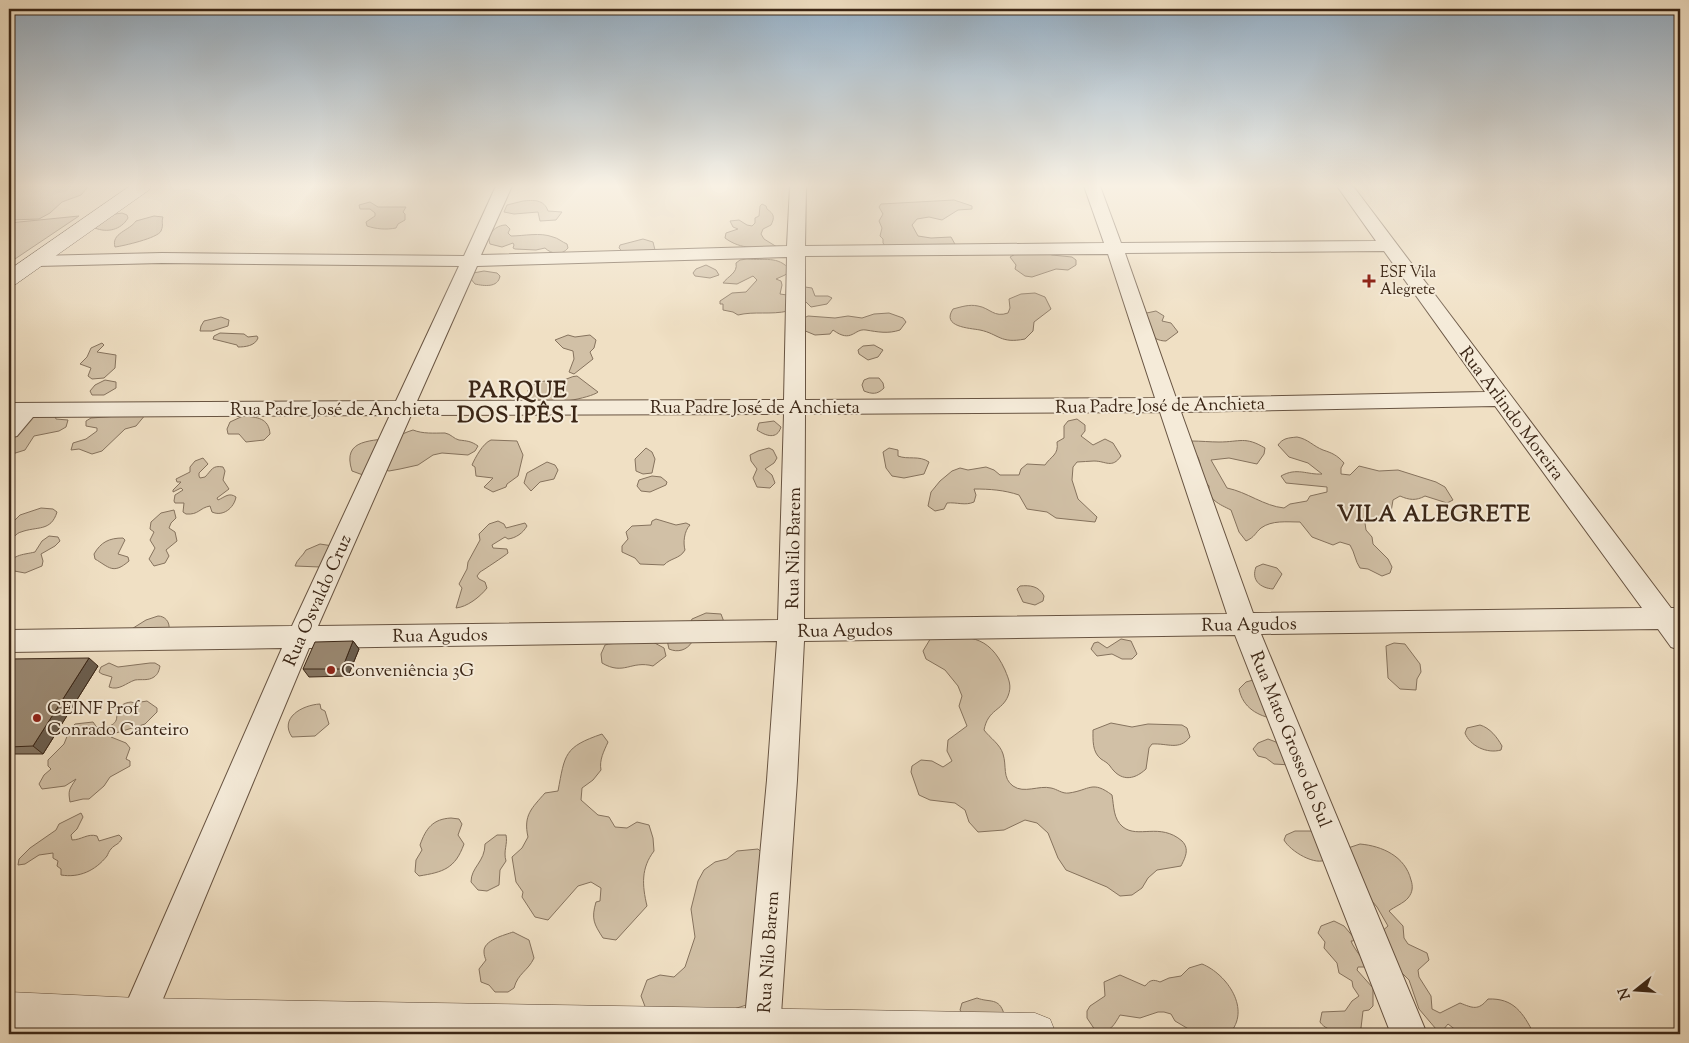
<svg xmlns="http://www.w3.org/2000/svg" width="1689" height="1043" font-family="'Sorts Mill Goudy',serif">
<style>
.green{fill:#d1c0a6;stroke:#86735e}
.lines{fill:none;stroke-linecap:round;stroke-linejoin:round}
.minor-casing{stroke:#685442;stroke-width:2}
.tertiary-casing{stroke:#685442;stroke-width:1}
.secondary-casing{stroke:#3b2616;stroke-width:1}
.minor{fill:#f5ebd9;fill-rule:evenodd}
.tertiary{fill:#f5ebd9;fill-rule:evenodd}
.secondary{fill:#f5ebd9;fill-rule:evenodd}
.wall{fill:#847460;stroke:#3b2616}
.shaded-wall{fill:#6b5e4e;stroke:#3b2616}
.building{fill:#998770;stroke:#3b2616}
.poi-dot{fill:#8f2418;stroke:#f5ebd9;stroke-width:2}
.labels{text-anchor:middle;stroke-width:4;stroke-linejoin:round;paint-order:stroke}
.far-poi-label{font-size:15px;fill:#3b2616;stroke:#f5ebd9;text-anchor:start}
.street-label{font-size:18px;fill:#3b2616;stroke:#f5ebd9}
.poi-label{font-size:18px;fill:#3b2616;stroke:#f5ebd9;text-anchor:start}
.district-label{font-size:22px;font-weight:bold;letter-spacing:1px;fill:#3b2616;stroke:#f5ebd9}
</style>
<rect width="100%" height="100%" fill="#f0e0c4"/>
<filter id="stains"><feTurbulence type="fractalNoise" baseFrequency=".004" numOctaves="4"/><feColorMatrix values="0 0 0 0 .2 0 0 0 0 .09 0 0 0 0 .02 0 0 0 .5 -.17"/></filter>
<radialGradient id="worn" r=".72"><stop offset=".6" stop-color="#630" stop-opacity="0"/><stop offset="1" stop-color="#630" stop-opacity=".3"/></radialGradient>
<path class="green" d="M9 186H87V188L81 195 62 202 50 213 39 219 9 220Z
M954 200 972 206V209L958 210 942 220 929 217 917 219 912 225 918 236 931 238 951 237 956 246 917 245 914 248 886 247 883 243V239L880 236 882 228 879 221 883 214 879 207 881 204Z
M523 201C533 200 544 199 548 211L562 212 556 220 540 221 538 212 514 214 504 212 507 205Z
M370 202 378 207H406L403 212 405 214V220L398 224 396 228C386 230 376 229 367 226L366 222 375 216V213L370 209H360L359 205Z
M762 204 766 206 767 209C774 214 775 217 771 225L763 229 761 234 764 239 777 247C758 248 741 250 725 238L726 233 738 229 733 227 730 221 739 220 747 225 752 226 755 223V218L759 216 760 206Z
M122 213 127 215 128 218C121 230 107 233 95 228L109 215Z
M79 216 9 263V223Z
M154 216 163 217C161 223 164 224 161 231 158 238 123 246 115 247 111 233 129 231 136 221Z
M506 225 510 229 508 233 511 236C524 236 540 232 553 237 558 238 562 242 567 244L568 248C562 256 551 254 545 248L536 250 515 249 513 248 514 245 513 243 502 247 490 244C486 234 496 225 506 225Z
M643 239 653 242 655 250 653 252 622 251 619 248 620 245Z
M1039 250 1052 255 1072 257 1076 260V265L1068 270 1056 269 1032 277 1025 276 1015 269 1016 265 1010 257 1019 252Z
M747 259C764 261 778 255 790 270L785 275 776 279 781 281 782 285 780 294 787 295 788 311C771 315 754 311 738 315L733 312 723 310V304H720V301L732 293 746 292 757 280 753 276 737 284 723 283C728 276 738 273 736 263L740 260Z
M706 265 716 270 719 275 710 278 695 276 693 273 696 269Z
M484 271 497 273 500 276C498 288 484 286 475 284L470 278 473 273Z
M805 287 812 288 815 296H828L832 298 827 304 811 307 804 300 799 288Z
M1035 293 1045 297 1051 309 1034 322 1033 331 1025 339C1000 344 999 334 980 330 969 328 941 327 953 309 961 307 969 304 978 306 990 308 994 318 1008 313L1010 308 1009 299 1021 294Z
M1156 311 1164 316 1162 321 1171 323 1178 332 1166 341C1150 341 1145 327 1142 314Z
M889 313 903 318 906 322 900 330C888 334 878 332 866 330 854 328 852 344 833 330L830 334 815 335 803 330 804 318 808 316 835 318 848 316 862 318 874 314Z
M221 317 229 320 228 326 212 331H200L201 326 204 321Z
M220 333 244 334 248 337 257 336 258 338C255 346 245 347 238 347L237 345 213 339 214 336Z
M568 335 575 337 590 335 596 340 594 348 590 352 593 359 574 374 569 372 574 359 573 351 563 348 555 340Z
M102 343 104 345 97 352 116 355 115 368 104 378 92 379 88 376 91 368 80 364 87 357 91 348Z
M874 345 883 350 878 357 868 360 859 354 858 350 863 346Z
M577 376 598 392C591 398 546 406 536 403 530 401 529 395 528 390 537 379 549 381 562 380 567 380 571 376 577 376Z
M869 378H879L883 383 884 388C877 395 872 394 864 391L862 385 864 380Z
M105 380 116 382V388L104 395H92L90 391 95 385Z
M54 413 56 419 68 420 66 427 59 431 34 436 25 450 9 455V438L14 434 9 430V427L19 419Z
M146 414 136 426 125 429 102 451 92 454 79 449 71 450 73 443 86 439 97 431V428L86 426V421L91 418Z
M243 416C257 417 269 418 270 434L264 440 246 442 239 434H228L227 429 230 422Z
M1077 419 1085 425V431L1081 436 1093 445 1105 439 1113 443 1121 456C1112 469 1106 461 1094 461 1088 461 1083 462 1077 462L1073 467 1072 480 1078 499 1097 517 1095 522 1056 518 1047 512 1027 509 1019 495C1004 490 990 489 974 489L976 495 974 502C965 506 957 502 947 503L944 509 935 511 928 506 931 492 940 481 952 471 960 468 968 470 986 467 994 470 1000 475H1019L1021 469 1027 464 1045 465C1051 456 1059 455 1057 442L1064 438V426L1068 421Z
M774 421 781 427C777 440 766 436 757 430L759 423Z
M413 430C423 434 434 433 445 433 451 434 454 439 459 440 467 441 471 441 478 446L475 451 468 455 442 453 433 455 418 465 400 469 389 471 381 469 363 475 352 471C341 437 374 442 395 437 401 435 406 432 413 430Z
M1297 437C1308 439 1313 446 1323 450 1332 453 1337 455 1344 463L1341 468V474L1350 475 1359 466 1379 471 1398 470 1436 482 1445 487 1453 500 1447 503 1425 496C1416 501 1409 500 1400 496L1393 500 1391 512 1365 523 1366 530 1372 537 1373 544 1388 559 1392 567 1390 573 1382 576 1368 569 1360 568C1355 561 1355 553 1350 545L1340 542 1333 545 1312 537 1300 522C1287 522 1272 520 1261 528 1255 533 1255 537 1246 541L1239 532 1231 510C1219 504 1208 500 1209 486 1198 475 1203 471 1199 460 1198 455 1192 450 1189 447L1191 441C1201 441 1210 442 1219 442 1240 442 1245 436 1265 448L1264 454 1257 464 1229 458 1211 460 1227 488C1247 492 1264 506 1284 508L1290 504 1307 501 1310 496 1327 492V487L1286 483 1281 476C1297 467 1307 475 1322 474L1308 463 1289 457 1278 445C1283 438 1288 438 1297 437Z
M491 440 517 441 523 455 518 476 507 484 506 487 493 492 484 487 493 478 476 476 475 467 472 465C475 458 483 443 491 440Z
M646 448 652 452 655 459 652 473 643 474 636 471 635 459Z
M769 448 773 450 777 458 774 463 765 469 772 475 775 483 770 488 757 487 753 478 757 469 751 461 750 455 758 451Z
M889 448 898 450V456C908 460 919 455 929 462L924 474 904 478 892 476 886 468 883 452Z
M203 458 208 464 199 473V476L200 478 205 477C212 470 212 465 223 467L225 471 223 480 229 489 217 498 218 500C225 497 229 492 236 497 234 508 223 517 212 512L210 506C199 508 199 515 186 514L183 512 184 503H175L174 501 175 495 183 490 181 488 173 492V490L181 482H177L176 479 190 472V467L195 461Z
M547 462 555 465 558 470 554 479 540 482 531 491 524 483 527 473Z
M652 476 661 477 667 482 666 485 650 492 641 491 637 486 639 480Z
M41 508 53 509 57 512C51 532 37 526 21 532 16 533 13 539 9 542V526L20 515Z
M174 510 176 518 171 523 169 528 175 532 177 541 166 550 169 556 165 563 154 566 149 559 155 548 150 540 154 532 150 529 151 522 161 513Z
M656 519 676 525 686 523 690 525C684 531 683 543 685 550 680 559 670 558 664 565L640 564 635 558 622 552V546L628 539 626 532 632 526 651 525 652 521Z
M498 521 504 524 506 528 525 523 527 526C523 533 516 538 508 539L505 537 492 545 493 548 507 549 508 553C506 555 482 571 480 572L477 576 479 579 485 582 487 588C480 597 467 607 456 608L462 588 459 584 467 569 468 562 480 540 479 534 489 524Z
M49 536 58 537 60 541 55 546 41 554 43 561 42 566 25 573 9 570C9 554 23 555 35 552L42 541Z
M123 538 125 540 118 554 128 557 129 561C113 575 109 567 95 559L94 554C101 542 109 538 123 538Z
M320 544 333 546 320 567 295 566C297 559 303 556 306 550Z
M1263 564 1277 568 1282 574 1273 589C1260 588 1251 580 1256 567Z
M1020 586C1030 585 1039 586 1044 596L1043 601 1035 605 1023 602 1017 589Z
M706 613 721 614 727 630 715 641 692 642C687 650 678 653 669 649L667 640 690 623 692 619Z
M158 616C165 616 170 622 169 629L130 630 146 620Z
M932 636C968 637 988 633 1005 670 1009 680 1012 686 1008 696 1002 711 988 709 984 730 990 738 1000 744 1003 754 1007 766 1002 778 1013 786 1024 794 1039 785 1051 788 1057 789 1062 794 1069 793 1090 790 1092 780 1112 795 1114 806 1113 819 1123 827 1138 839 1160 822 1182 841 1190 849 1185 858 1181 866L1157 870 1148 878 1142 888 1132 895 1120 896 1107 887 1066 870 1058 858 1048 833 1037 823 1025 820 1004 830 978 832 969 822 965 810 955 803 930 800 919 795 911 772 912 766 921 760 932 761 943 767 952 761 947 751 948 740 967 726 959 706 962 696 958 686 945 670 926 659 923 651Z
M1121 639 1131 641 1137 654 1132 659H1122L1112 654 1097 656 1091 649 1094 643 1098 642 1107 648Z
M628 641H651L664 648 666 656 653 666C631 660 624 676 602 663L601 654 605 645C614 642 620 645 628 641Z
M1394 643 1405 644 1420 664 1421 672 1417 679 1416 690 1400 689 1388 678 1386 646Z
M109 663 118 667 150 663H155L160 666C159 671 158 674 154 677 148 681 142 679 135 680 126 683 119 691 109 687L112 677 102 674 99 672 101 667Z
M1253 680 1275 719C1258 716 1243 708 1239 689L1246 682Z
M131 702 135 703 147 701 157 708V712L145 724 116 733 111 737 126 743 130 748 126 759 130 761V766L110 777 104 786 89 799H83L70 802C68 790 69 790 76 779L65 786 42 789 39 784 44 775 51 769 48 766V760L64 744 70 729 75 724 93 722 98 729C108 727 120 725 116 712 120 706 123 703 131 702Z
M320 704 321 709 325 711 329 724 315 736 292 737C279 718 302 705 320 704Z
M1111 723 1132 727 1148 724 1182 725 1187 728 1190 737C1179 751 1168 743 1152 744L1149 748 1146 769C1133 781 1120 781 1110 766 1108 763 1104 761 1101 759 1092 752 1093 740 1093 730Z
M1480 725C1490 728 1497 737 1502 746L1501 750C1487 754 1470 746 1465 733L1467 728Z
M602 734 608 742C604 751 599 760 601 770L593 780 582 788 581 800 598 815 609 817 615 827 627 828 637 822 649 825 653 838 654 851C641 868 642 885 647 906L616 940 603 938C594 924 591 919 596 902L600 901 601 888 591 882 578 886 548 920 535 917 522 897 523 892 516 882 512 857 522 848 528 837C523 815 532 808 545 793L558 791C565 754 564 747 602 734Z
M1268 739 1276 742 1291 765 1274 764 1266 758 1258 756 1253 749 1258 743Z
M81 813 83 817 77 829 71 835 72 840C81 840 88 833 97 836L99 841 119 835 122 838C119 845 115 844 111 849 109 851 108 854 107 856 95 871 79 878 61 875V869L57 866 58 861 53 858V853L39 855 25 864 18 865 19 859 30 848 56 830 59 824Z
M451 818 459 819 462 824 458 835 464 844C455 869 443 872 419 876L415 872 416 860 422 850 420 845C426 828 433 819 451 818Z
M1295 831H1312L1327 859C1316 867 1290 851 1284 840L1286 835Z
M497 835H506C508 844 503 851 506 861L500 870 499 885 487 891 478 890 471 882C471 867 485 862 485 844Z
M1360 844C1382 846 1405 856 1411 880 1413 886 1413 892 1408 898 1404 903 1394 907 1389 911L1403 926 1404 938 1408 944 1427 953 1429 960 1418 970 1419 977 1431 996 1432 1009 1440 1013 1460 1003C1473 1008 1478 1011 1488 999 1514 998 1523 1013 1534 1034H1461L1448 1024 1443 1030 1436 1029 1419 1009 1409 980 1387 958 1380 933 1388 926 1377 907 1372 901 1345 849Z
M758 849 767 858 753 1003 727 1011 646 1009 641 996 647 980 660 975 674 977 685 967 695 937 691 909 698 881 704 870 715 862 727 859 737 851Z
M1334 921 1344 926 1355 939 1353 941H1351C1354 949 1362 957 1367 967H1358L1357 970 1373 988V1006L1369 1010 1363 1011 1361 1028C1350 1035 1327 1033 1320 1022L1322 1012 1345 1011 1352 1001 1359 996 1353 987 1352 981 1339 973 1337 963 1324 948 1325 942 1318 933 1321 926Z
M513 932 529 940 534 958C528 971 518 973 514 988L508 992H495L489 985 481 982 479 969 486 960C485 958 484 955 484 952 483 940 505 935 513 932Z
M1202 964C1227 974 1252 1010 1229 1034H1197L1175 1021 1171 1014 1164 1012H1158L1140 1018 1120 1015C1113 1027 1109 1034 1095 1030L1087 1018V1011L1090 1006 1105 996 1104 982 1120 975 1145 986C1150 980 1153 979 1160 982L1169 978 1181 976 1189 968Z
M977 998C990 1003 999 997 1004 1014L962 1013 960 1010 962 1003Z"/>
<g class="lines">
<defs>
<path id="minor" d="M496 186H512L481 255 787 246 790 186H806L805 246 1104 243 1084 186H1100L1121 243 1376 241 1337 186H1353L1671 608H1680V650L1671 647 1658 629 1261 634 1427 1034H1391L1235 635 804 641 797 780 780 1029 778 1034H746L744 1029 767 780 777 641 309 648 150 1030C140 1035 136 1035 126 1030L120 1018 282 648 9 652V630L292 626 390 415 33 417 17 436 9 438V403L396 401 459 266 162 263 37 266 31 265 28 261 31 257 37 256 162 253 464 256ZM1384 251 1485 392 1176 398 1125 253ZM1108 254 1155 398 805 400V256ZM787 257 784 400 417 401 477 266ZM1495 406 1642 608 1253 613 1181 412ZM1160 412 1227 614 804 619 805 414ZM784 414 778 620 318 626 411 415Z"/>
<path id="tertiary" d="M9 992 138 998 1035 1013 1050 1019 1056 1034H51L9 1032Z"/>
<path id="secondary" d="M130 186H151L149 190 16 284 9 286V270Z"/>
</defs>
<use href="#minor" class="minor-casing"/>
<use href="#tertiary" class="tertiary-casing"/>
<use href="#secondary" class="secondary-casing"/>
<use href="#minor" class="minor"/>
<use href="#tertiary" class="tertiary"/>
<use href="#secondary" class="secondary"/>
</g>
<path class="wall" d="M353 641 359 649 348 676 309 677 303 669Z
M9 661 98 666 43 754H9Z"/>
<path class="shaded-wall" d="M353 641 359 649 348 676 342 669Z
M89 658 98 666 43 754 33 746Z"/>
<path class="building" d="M353 641 342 669H303L315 642Z
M89 658 33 746 9 747V661L10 659Z"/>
<linearGradient id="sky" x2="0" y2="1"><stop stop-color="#92acc2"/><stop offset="0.56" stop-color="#f8f1e4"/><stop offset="1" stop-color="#f8f1e4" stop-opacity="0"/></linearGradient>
<rect width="1689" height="332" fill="url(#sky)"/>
<g class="poi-dot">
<path d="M1366.5 273.5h5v5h5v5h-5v5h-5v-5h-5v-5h5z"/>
<circle cx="331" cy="670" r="5"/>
<circle cx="37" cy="718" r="5"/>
</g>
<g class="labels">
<g class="far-poi-label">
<text x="1380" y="277">ESF Vila<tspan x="1380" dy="17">Alegrete</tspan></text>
</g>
<g class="street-label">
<text transform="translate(1160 405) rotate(-1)" y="6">Rua Padre José de Anchieta</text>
<text x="755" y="413">Rua Padre José de Anchieta</text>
<text x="335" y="415">Rua Padre José de Anchieta</text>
<text transform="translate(1512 413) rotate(53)" y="6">Rua Arlindo Moreira</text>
<text transform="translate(793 548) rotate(-89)" y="6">Rua Nilo Barem</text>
<text transform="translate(317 600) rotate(-66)" y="6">Rua Osvaldo Cruz</text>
<text transform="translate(1249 624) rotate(-1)" y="6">Rua Agudos</text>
<text transform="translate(845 630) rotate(-1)" y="6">Rua Agudos</text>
<text transform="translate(440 635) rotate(-1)" y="6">Rua Agudos</text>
<text transform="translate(1291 739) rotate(68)" y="6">Rua Mato Grosso do Sul</text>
<text transform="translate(768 952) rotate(-86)" y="6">Rua Nilo Barem</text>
</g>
<g class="poi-label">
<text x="341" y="676">Conveniência 3G</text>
<text x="47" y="714">CEINF Prof<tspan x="47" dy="21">Conrado Canteiro</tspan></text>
</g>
<g class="district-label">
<text x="518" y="397">PARQUE<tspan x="518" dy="25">DOS IPÊS I</tspan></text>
<text x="1434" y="521">VILA ALEGRETE</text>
</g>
</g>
<rect width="1689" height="1043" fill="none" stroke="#f0e0c4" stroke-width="30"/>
<rect x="10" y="10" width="1669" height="1023" fill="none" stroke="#3b2616" stroke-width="2.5"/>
<rect x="15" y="15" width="1659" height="1013" fill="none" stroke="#3b2616"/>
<g transform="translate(1636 990) rotate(253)" stroke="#f5ebd9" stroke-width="4" paint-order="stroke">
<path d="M0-4L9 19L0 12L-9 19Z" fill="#3b2616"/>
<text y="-8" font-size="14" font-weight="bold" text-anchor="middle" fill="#3b2616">N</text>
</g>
<rect width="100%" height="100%" filter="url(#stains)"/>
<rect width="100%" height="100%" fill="url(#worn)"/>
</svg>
